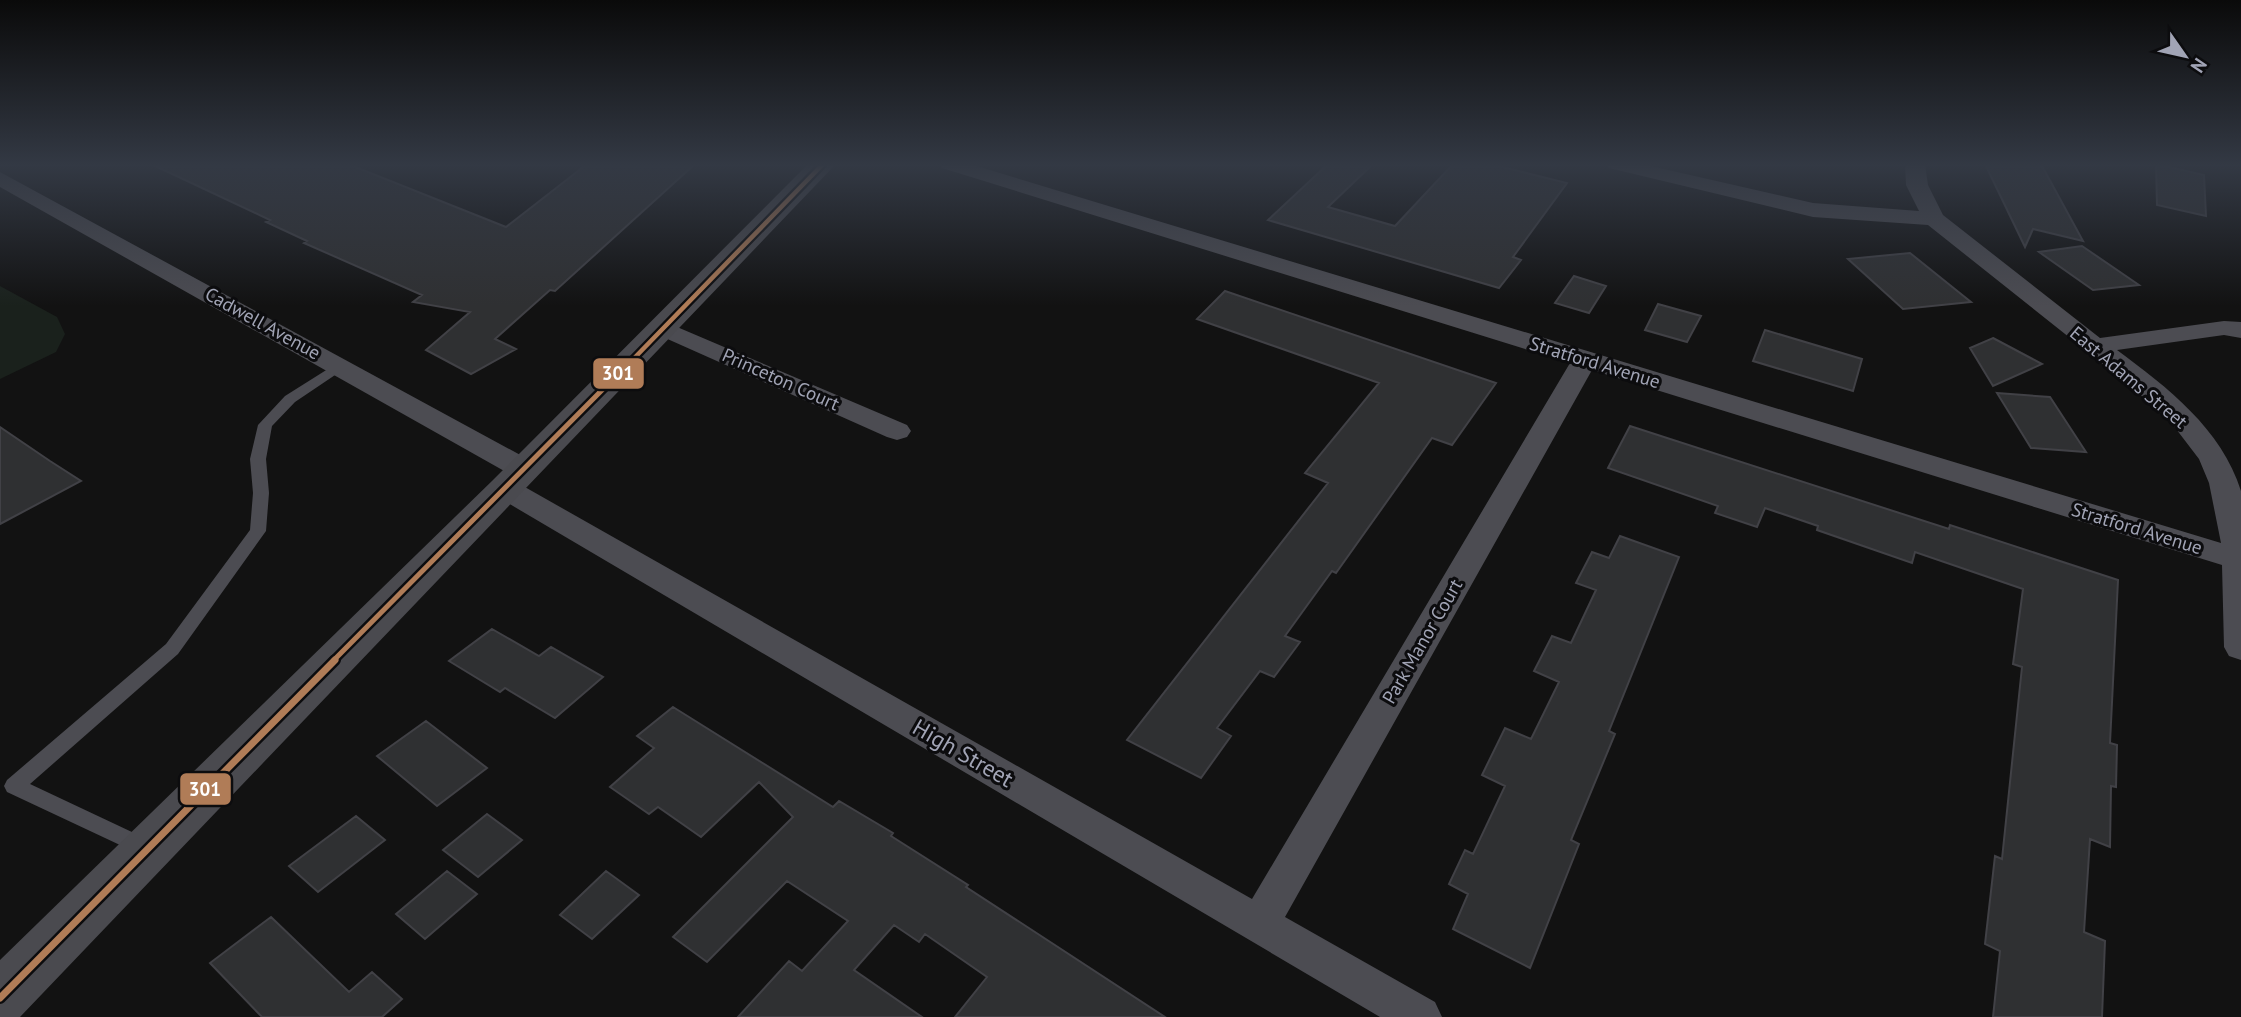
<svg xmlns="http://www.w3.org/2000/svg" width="2241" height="1017" font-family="'PT Sans',sans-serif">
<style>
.green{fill:#1a211c}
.building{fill:#2f3032;stroke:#414146;stroke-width:2}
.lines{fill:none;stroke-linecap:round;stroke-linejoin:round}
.service{fill:#4c4c52;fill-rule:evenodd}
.minor{fill:#4c4c52;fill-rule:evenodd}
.secondary{fill:#4a4a4f;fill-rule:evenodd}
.bus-1-far2-casing{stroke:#0c0c0e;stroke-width:9}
.bus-1-far1-casing{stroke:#0c0c0e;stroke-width:10}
.bus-1-casing{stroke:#0c0c0e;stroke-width:12}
.bus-1-far2{stroke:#b07c57;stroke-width:4.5}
.bus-1-far1{stroke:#b07c57;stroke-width:5}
.bus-1{stroke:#b07c57;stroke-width:7}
.labels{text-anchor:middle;stroke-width:6;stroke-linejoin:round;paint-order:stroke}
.street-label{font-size:19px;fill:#a1a4b5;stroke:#0c0c0e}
.near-street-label{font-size:23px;fill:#a1a4b5;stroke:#0c0c0e}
.line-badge{stroke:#0c0c0e;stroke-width:2.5}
.badge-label{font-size:19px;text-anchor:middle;font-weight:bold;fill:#fff}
</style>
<rect width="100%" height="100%" fill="#121212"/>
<path class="green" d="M0 286 57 317 65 334 56 352 0 379Z"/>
<path class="building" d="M151 164H348L506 227 587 164H695L555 291 550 290 495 339 516 349 471 374 426 350 470 312 413 302 422 295 304 243 307 241 266 222 270 220Z
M1328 164H1373L1328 207 1395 226 1453 164H1490L1567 183 1513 257 1521 260 1499 288 1268 220Z
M1985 164H2041L2083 241 2033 229 2025 247Z
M2156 164 2204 175 2206 216 2157 205Z
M2082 246 2139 285 2093 290 2039 252Z
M1910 253 1971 302 1903 309 1848 259Z
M1574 276 1606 286 1589 313 1555 303Z
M1225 291 1496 383 1452 445 1432 438 1336 573 1332 571 1285 636 1300 642 1274 677 1260 671 1217 728 1231 736 1201 778 1127 740 1328 483 1305 473 1379 383 1197 319Z
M1658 304 1701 316 1687 342 1645 330Z
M1765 330 1862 359 1853 391 1753 361Z
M1993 338 2042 364 1993 386 1970 348Z
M1997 393 2050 397 2086 452 2031 448Z
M1630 426 1949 529 1950 525 2118 580 2110 743 2117 745 2116 787 2111 786 2110 847 2090 839 2084 932 2105 941 2102 1017H1993L2000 951 1985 944 1995 856 2002 859 2022 667 2013 664 2023 589 1915 552 1912 563 1817 530 1818 526 1765 508 1757 527 1715 513 1718 506 1608 468Z
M0 427 50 461 81 481 0 524Z
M1620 536 1679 557 1609 731 1615 734 1571 840 1579 844 1530 968 1453 929 1468 894 1449 884 1465 850 1473 854 1505 786 1482 775 1505 728 1531 739 1559 682 1534 671 1552 636 1571 643 1596 590 1576 583 1592 552 1609 558Z
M492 629 539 656 551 647 603 677 555 718 505 688 500 692 449 661Z
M673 707 833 807 839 801 893 833 891 836 968 885 966 887 1165 1017H955L987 977 925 934 919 942 894 925 854 970 922 1017H738L789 961 802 971 848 921 787 881 707 962 673 937 793 817 759 782 701 837 658 807 649 814 610 787 654 748 637 736Z
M426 721 487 768 437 806 377 756Z
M487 814 522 840 478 877 443 850Z
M356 816 385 840 318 892 289 866Z
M447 871 477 894 425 939 396 914Z
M606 871 639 895 592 939 560 915Z
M271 917 349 992 372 972 402 999 382 1017H262L210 963Z"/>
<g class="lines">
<path class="service" d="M339 362 346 366 344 369 295 402 272 426 266 459 269 493 266 531 178 654 30 784 151 841 154 847 151 853 144 856 137 853 7 792 4 786 7 780 166 644 250 530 253 493 250 459 258 425 285 396Z"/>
<path class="minor" d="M939 164H970L2221 543 2209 483 2199 459 2170 421 2128 384 1928 225 1813 217 1609 168 1606 164H1642L1813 203 1919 211 1906 185 1905 164H1925L1928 185 1943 215 2100 338 2224 321 2241 322V338L2224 335 2117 350C2167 387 2222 429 2241 491V660L2229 656 2224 647 2222 565 1592 370 1285 917 1435 1002 1442 1017H1380L496 496 491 489 496 482 506 479 516 482 1252 899 1570 363 942 168Z
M0 172 535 463 539 470 535 477 525 479 515 477 0 187Z
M663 321 907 425 911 431 907 437 897 440 887 437 654 333 651 328 654 323Z"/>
<path class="secondary" d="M808 164H836L20 1017H0V960L493 480Z"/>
<defs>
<path id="bus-1-far2" d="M610 383 823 164"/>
<path id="bus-1-far1" d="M333 661 611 381"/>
<path id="bus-1" d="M0 998 335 660"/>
</defs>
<use href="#bus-1-far2" class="bus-1-far2-casing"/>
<use href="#bus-1-far1" class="bus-1-far1-casing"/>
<use href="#bus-1" class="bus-1-casing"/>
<use href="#bus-1-far2" class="bus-1-far2"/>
<use href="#bus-1-far1" class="bus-1-far1"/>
<use href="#bus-1" class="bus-1"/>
</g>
<linearGradient id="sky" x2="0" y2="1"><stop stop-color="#0a0a0a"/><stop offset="0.54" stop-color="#333944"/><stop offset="1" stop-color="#333944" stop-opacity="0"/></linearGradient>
<rect width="2241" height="306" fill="url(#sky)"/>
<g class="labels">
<g class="street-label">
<text transform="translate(263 323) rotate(29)" y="7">Cadwell Avenue</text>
<text transform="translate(1595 362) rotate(17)" y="7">Stratford Avenue</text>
<text transform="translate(2129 377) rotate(40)" y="7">East Adams Street</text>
<text transform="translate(781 379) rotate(24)" y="7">Princeton Court</text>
<text transform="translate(2137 528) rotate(17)" y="7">Stratford Avenue</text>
<text transform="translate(1422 641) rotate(-60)" y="7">Park Manor Court</text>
</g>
<g class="near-street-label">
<text transform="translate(963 753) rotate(30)" y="8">High Street</text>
</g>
</g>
<g class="line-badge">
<rect x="592" y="357" width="53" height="33" rx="7" fill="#b07c57"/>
<rect x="179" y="772" width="53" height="34" rx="7" fill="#b07c57"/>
</g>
<g class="badge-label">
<text x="618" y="380">301</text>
<text x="205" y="796">301</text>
</g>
<g transform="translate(2185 56) rotate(124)" stroke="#0c0c0e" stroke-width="5" paint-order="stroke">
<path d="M0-5L12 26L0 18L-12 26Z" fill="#a1a4b5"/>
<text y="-10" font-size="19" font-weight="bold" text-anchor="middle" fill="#a1a4b5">N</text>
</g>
</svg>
